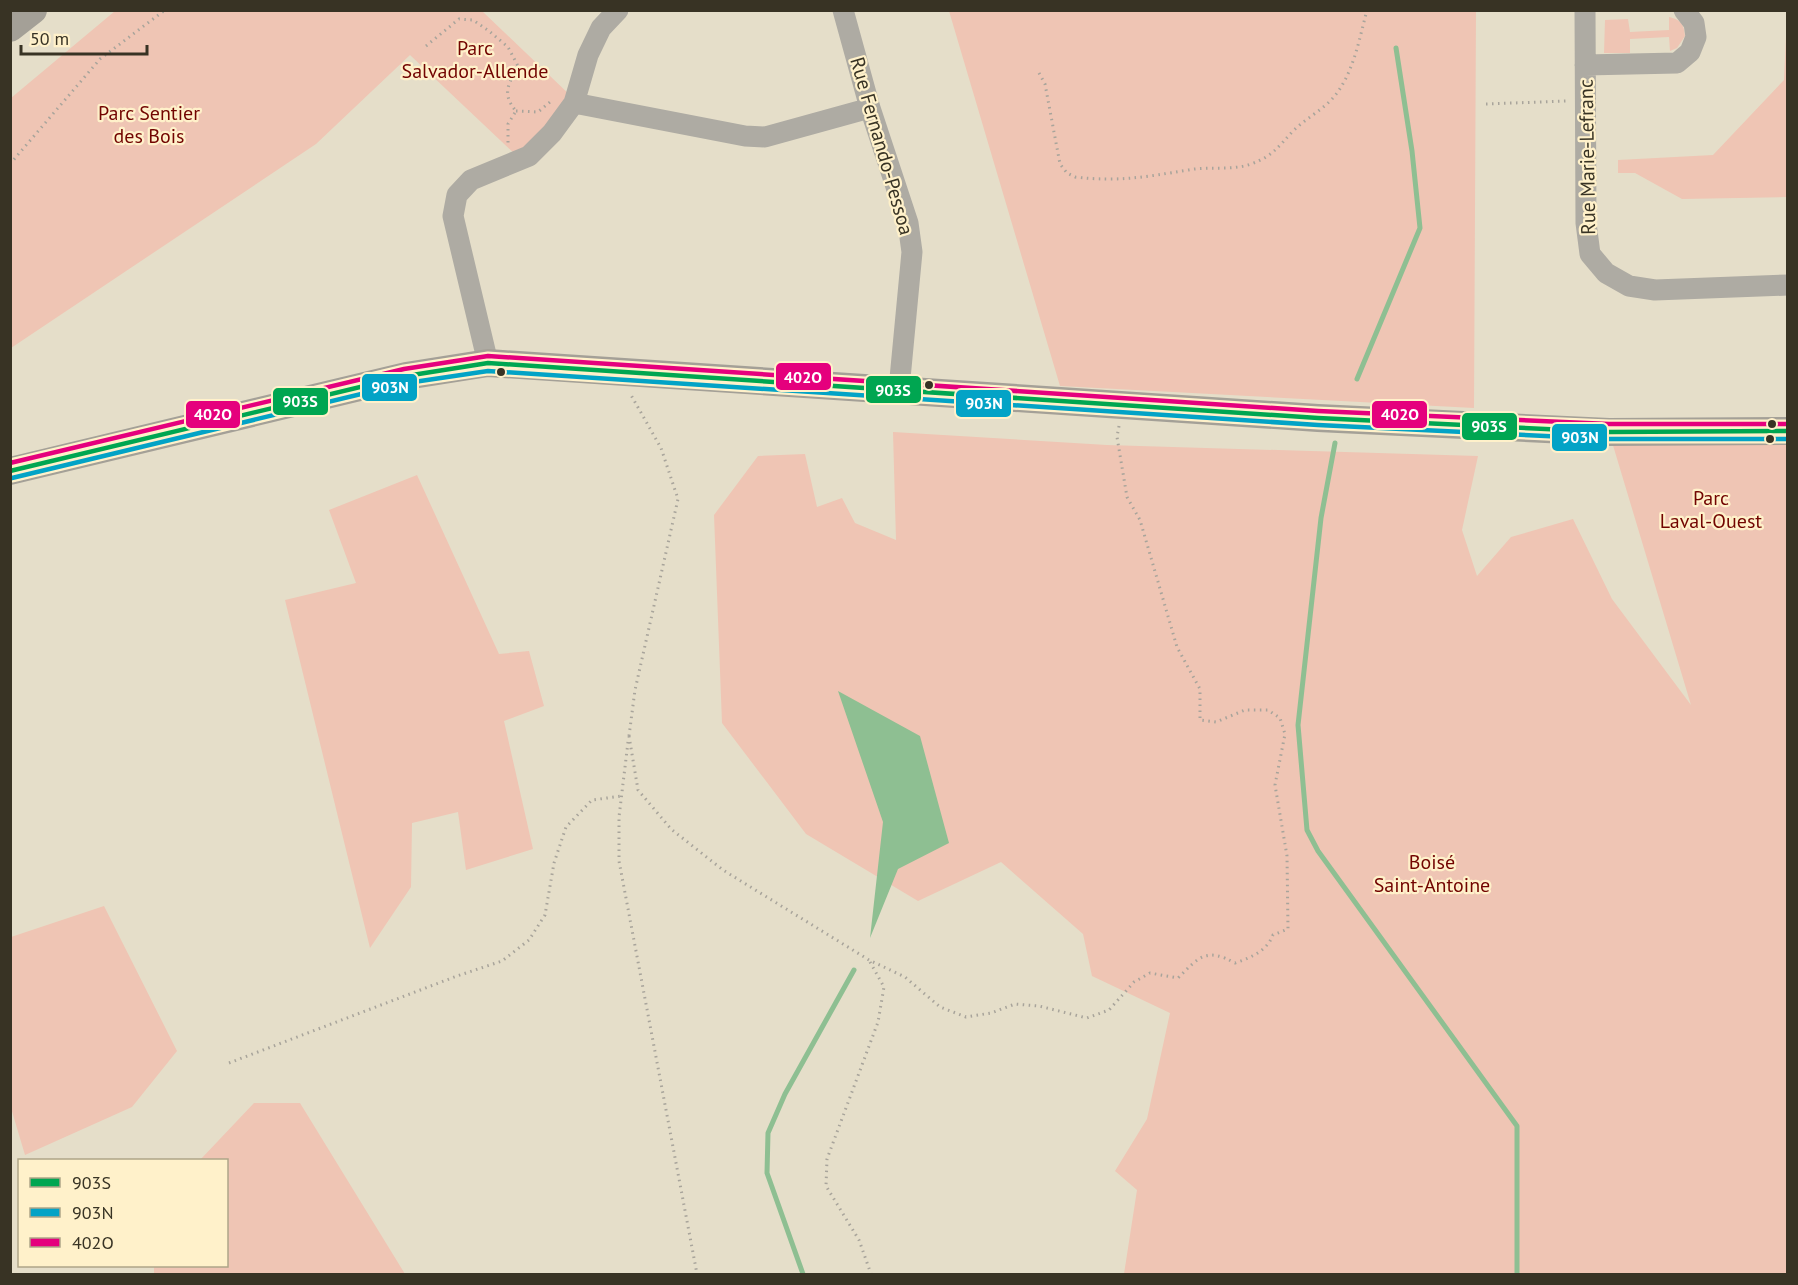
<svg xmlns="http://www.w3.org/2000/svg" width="1798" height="1285" font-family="'PT Sans',sans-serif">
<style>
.green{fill:#efc5b4}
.water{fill:#8ebf92}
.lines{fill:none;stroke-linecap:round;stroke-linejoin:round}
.stream{stroke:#8ebf92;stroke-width:5}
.path{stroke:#a8a49b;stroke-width:3;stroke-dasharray:1.5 4.5;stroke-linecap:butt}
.street{stroke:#aeaba3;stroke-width:21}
.secondary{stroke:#a4a097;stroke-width:28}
.bus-1-casing{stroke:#fff1ca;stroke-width:9}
.bus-2-casing{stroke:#fff1ca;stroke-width:9}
.bus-3-casing{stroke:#fff1ca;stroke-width:9}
.bus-1{stroke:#00a651;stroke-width:4.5}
.bus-2{stroke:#03a3c6;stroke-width:4.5}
.bus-3{stroke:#e5007d;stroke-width:4.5}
.bus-dot{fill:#383324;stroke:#fff1ca;stroke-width:2}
.labels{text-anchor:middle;stroke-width:4.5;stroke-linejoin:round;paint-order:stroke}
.park-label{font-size:20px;fill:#720400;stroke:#fff1ca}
.street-label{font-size:20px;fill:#383324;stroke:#fff1ca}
.line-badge{stroke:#fff1ca;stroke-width:2}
.badge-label{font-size:16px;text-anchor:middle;font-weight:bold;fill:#fff}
</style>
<rect width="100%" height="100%" fill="#e5dec9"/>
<path class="green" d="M115 11H482L573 98 519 158 410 55 316 144 11 348V98Z
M949 11H1476L1474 408 1060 386Z
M1787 15V197L1682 199 1635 173H1618V160L1713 155 1784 80Z
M1669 17C1681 20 1684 24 1685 36L1677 48 1670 51 1669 37 1630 39V53H1604L1605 20 1628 19 1630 32 1669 30Z
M1787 431V1274H1124L1137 1190 1115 1171 1147 1119 1170 1013 1092 976 1083 934 1001 862 918 901 806 834 722 723 714 515 758 456 805 454 817 507 842 498 855 523 896 540 893 432 1107 445 1478 456 1462 530 1477 576 1511 537 1573 519 1612 599 1691 705 1609 432Z
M417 475 499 654 529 651 544 706 504 721 533 849 466 870 458 812 412 823 411 887 370 948 285 600 356 583 329 510Z
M104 906 177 1051 132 1107 25 1155 11 1108V937Z
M254 1103H300L405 1274H154V1266H226V1160H200Z"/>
<path class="water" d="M838 691 920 736 949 843 898 869 870 938 883 822Z"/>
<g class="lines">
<path class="stream" d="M1357 379 1420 228 1412 151 1396 48
M1335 443 1321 518 1298 725 1307 830 1318 851 1517 1126V1274
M803 1274 767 1173 768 1133 785 1094 854 970"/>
<path class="path" d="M426 46 459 19 473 20 489 31 508 47 518 66C509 84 501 93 516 111L508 124V146
M1039 73 1045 84 1060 164 1067 173 1075 177C1119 182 1145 177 1188 170 1209 166 1231 171 1251 164 1273 156 1279 146 1293 131 1305 119 1321 111 1332 99 1353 76 1359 40 1367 10
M1486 104 1567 101
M516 111 538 112 550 102
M10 164 100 59 165 10
M629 736 638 790 671 829 723 870 869 960 905 977 940 1007 966 1017 991 1013 1015 1004 1039 1006 1087 1018 1109 1010 1134 982 1150 973 1178 978C1199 957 1206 947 1235 963 1250 958 1267 951 1273 935L1288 929 1287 856 1275 785 1285 734 1280 718 1268 710H1245L1216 722 1200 720V689L1177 647 1140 520 1127 497 1117 437 1119 426
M629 736 635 690 678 499 661 448 631 395
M628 742 619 817V861L697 1274
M870 962 884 987 878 1022 827 1159 826 1186 859 1240 871 1274
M229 1063 457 976 502 961 529 940 545 915 554 863 566 827 592 800 622 796"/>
<path class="street" d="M843 10 870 108 908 223 912 252 899 389
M1585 10 1586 223 1590 254 1606 273 1629 286 1655 290 1788 285
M1585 65 1677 63 1690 52 1696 37 1694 23 1684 10
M574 103 745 136 765 137 870 108
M488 363 453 216 457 195 471 180 529 156 552 133 574 103 588 55 601 28 618 10"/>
<path class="secondary" d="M10 28 33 10
M10 471 406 376 488 363 1318 418 1609 432 1788 431"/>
<defs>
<path id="bus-1" d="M10 471 406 376 488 363 1318 418 1609 432 1788 431"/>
<path id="bus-2" d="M12 478 407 383 488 371 1318 425 1609 439H1788"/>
<path id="bus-3" d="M10 463 404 369 488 356 1318 411 1609 424H1788"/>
</defs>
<use href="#bus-1" class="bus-1-casing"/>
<use href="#bus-2" class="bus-2-casing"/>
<use href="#bus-3" class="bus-3-casing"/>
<use href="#bus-1" class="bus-1"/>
<use href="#bus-2" class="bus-2"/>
<use href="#bus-3" class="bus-3"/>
</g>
<g class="bus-dot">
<circle cx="501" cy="372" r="5"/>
<circle cx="929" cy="385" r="5"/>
<circle cx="1772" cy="424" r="5"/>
<circle cx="1770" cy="439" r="5"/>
</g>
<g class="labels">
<g class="park-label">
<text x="475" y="55">Parc<tspan x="475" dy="23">Salvador-Allende</tspan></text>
<text x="149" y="120">Parc Sentier<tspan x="149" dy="23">des Bois</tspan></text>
<text x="1711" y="505">Parc<tspan x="1711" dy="23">Laval-Ouest</tspan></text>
<text x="1432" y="869">Boisé<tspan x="1432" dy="23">Saint-Antoine</tspan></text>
</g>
<g class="street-label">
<text transform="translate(882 146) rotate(74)" y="7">Rue Fernando-Pessoa</text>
<text transform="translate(1587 157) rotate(-91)" y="7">Rue Marie-Lefranc</text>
</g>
</g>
<g class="line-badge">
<rect x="775" y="362" width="57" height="29" rx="6" fill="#e5007d"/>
<rect x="361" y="373" width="57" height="29" rx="6" fill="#03a3c6"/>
<rect x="865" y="375" width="57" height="29" rx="6" fill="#00a651"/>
<rect x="272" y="387" width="57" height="29" rx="6" fill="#00a651"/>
<rect x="955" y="389" width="57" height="29" rx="6" fill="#03a3c6"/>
<rect x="185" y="400" width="56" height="29" rx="6" fill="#e5007d"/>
<rect x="1371" y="400" width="57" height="29" rx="6" fill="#e5007d"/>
<rect x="1461" y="412" width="57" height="29" rx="6" fill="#00a651"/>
<rect x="1551" y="423" width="57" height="29" rx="6" fill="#03a3c6"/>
</g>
<g class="badge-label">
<text x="803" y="383">402O</text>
<text x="390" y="393">903N</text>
<text x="893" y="396">903S</text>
<text x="300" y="407">903S</text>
<text x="984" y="409">903N</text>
<text x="213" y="420">402O</text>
<text x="1400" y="420">402O</text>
<text x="1489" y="432">903S</text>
<text x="1580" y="443">903N</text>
</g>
<rect width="1798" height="1285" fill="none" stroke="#383324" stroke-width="24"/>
<rect x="18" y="1159" width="210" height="108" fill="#fff1ca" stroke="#afa588" stroke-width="1.5"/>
<rect x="30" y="1178" width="30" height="9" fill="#00a651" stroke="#afa588" stroke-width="1.5"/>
<text x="72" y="1189" font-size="18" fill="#383324">903S</text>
<rect x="30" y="1208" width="30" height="9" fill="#03a3c6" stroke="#afa588" stroke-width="1.5"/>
<text x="72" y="1219" font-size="18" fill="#383324">903N</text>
<rect x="30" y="1238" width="30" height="9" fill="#e5007d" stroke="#afa588" stroke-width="1.5"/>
<text x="72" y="1249" font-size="18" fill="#383324">402O</text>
<path d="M21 45v9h126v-9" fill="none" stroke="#383324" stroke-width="3"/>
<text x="30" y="45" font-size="18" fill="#383324" stroke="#fff1ca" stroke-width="4.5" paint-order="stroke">50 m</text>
</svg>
